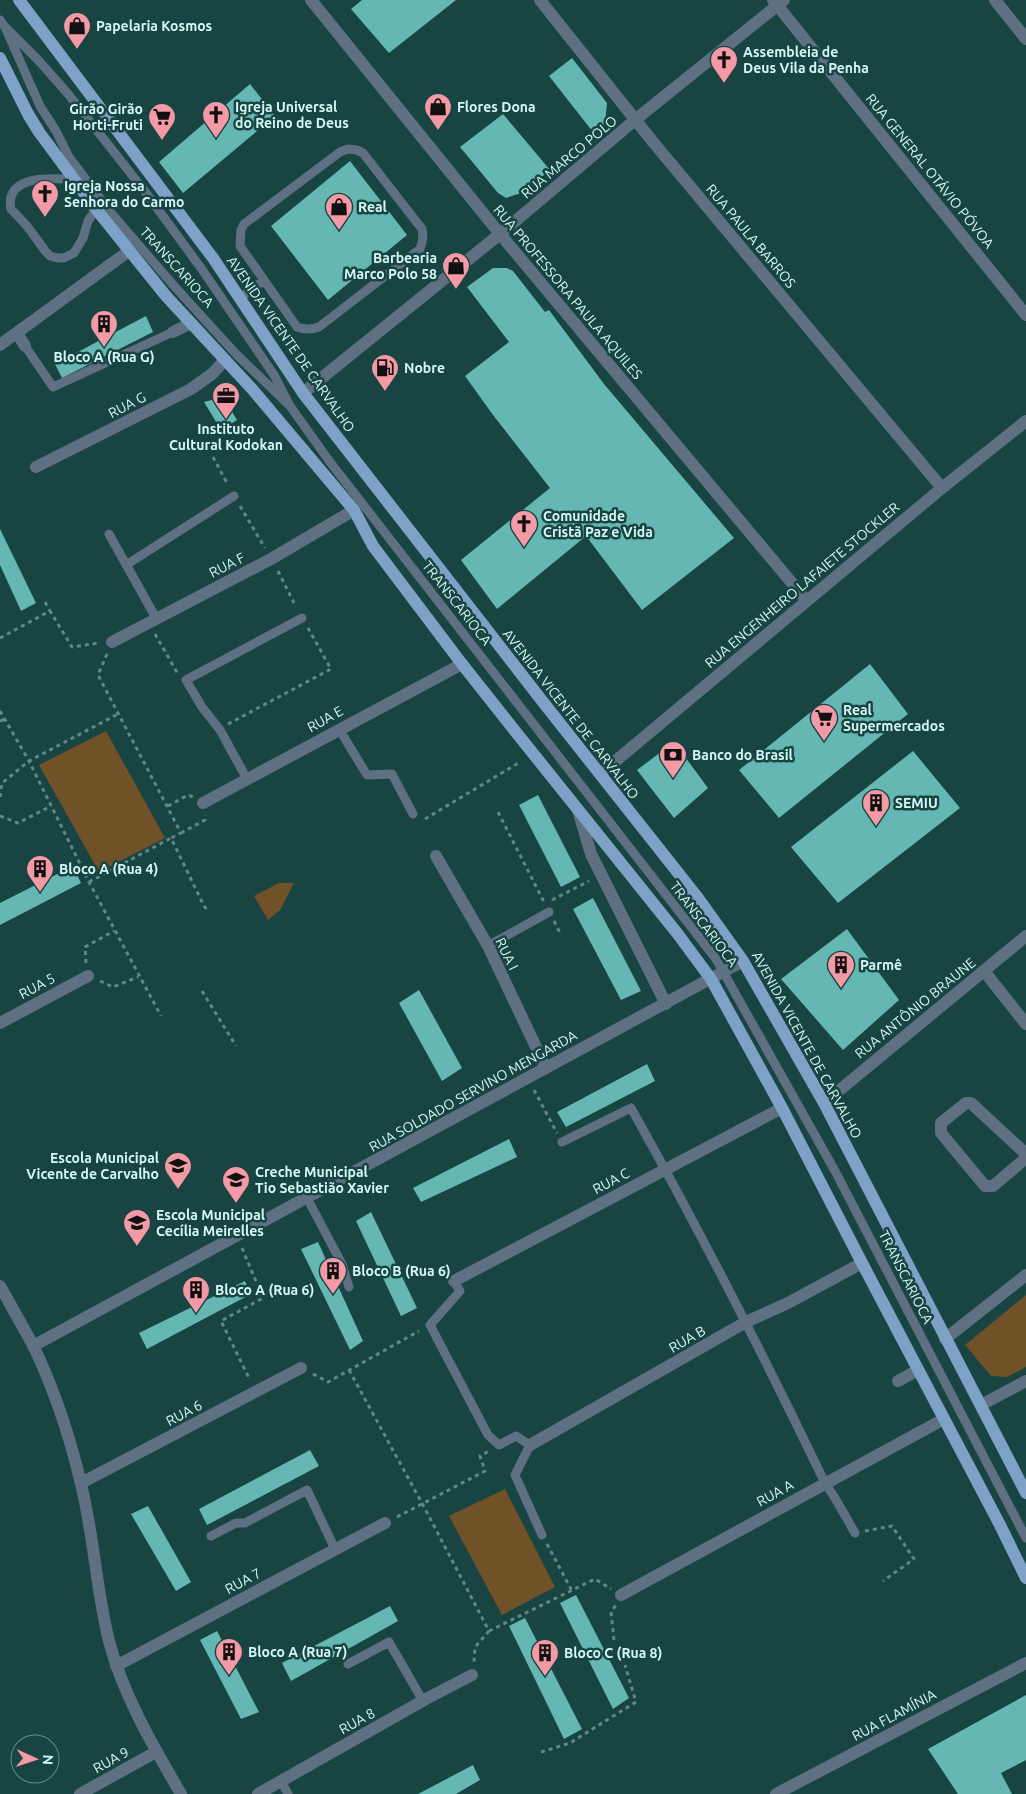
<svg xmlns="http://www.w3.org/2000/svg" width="1026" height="1794" font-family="Ubuntu,sans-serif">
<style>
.green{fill:#715127}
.building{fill:#64b7b2}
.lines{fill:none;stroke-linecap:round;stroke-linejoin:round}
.path{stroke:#5f8986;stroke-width:3;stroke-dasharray:4 4;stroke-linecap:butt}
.service{stroke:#5f7083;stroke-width:9}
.minor{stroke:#5f7083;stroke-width:12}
.tertiary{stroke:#5f7083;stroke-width:12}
.primary{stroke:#7ea1c8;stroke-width:12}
.labels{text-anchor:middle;stroke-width:5;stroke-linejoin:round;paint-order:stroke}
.poi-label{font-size:14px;font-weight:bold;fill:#d2f9f6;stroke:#184442;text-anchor:start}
.street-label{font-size:14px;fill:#d2f9f6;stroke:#184442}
</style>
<rect width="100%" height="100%" fill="#184442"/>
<path class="green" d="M106 731 165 838 99 872 39 765Z
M279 883H294L280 910 268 920 254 896Z
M1026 1295V1367L1007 1377 991 1376 965 1345Z
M505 1489 555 1587 502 1615 449 1516Z"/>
<path class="building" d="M362 0H456L389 53 351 9Z
M572 58 607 103 605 124 593 132 549 76Z
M250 84 275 116 183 193 159 162Z
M503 114 550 170 527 189 518 194 506 198 498 193 460 147Z
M350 161 407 235 328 300 271 226Z
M493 268H507L513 271 545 312 549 310 604 384 734 538 642 610 586 536 497 609 461 560 550 488 493 415 465 376 509 342 467 287Z
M146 316 153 332 62 378 55 364Z
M223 397 237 420 221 430 204 402Z
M0 529 36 603 21 611 0 565Z
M870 664 908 714 779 818 739 770Z
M674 742 708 788 674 818 637 770Z
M913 751 960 808 838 903 791 847Z
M538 795 580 877 561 887 519 805Z
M73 866 81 883 0 925V903Z
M593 898 641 991 621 1000 573 909Z
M847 929 899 1000 843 1050 781 979Z
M419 990 462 1068 442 1081 399 1003Z
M647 1064 655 1081 566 1127 557 1112Z
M509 1139 517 1157 421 1202 413 1188Z
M371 1212 417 1308 401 1316 356 1221Z
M318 1242 363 1341 350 1350 301 1249Z
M245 1281 251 1294 147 1349 139 1333Z
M310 1450 319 1466 207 1525 199 1509Z
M148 1506 191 1582 176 1591 131 1514Z
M576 1595 629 1698 613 1709 560 1603Z
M390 1606 398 1621 291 1681 282 1663Z
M525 1618 582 1729 564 1739 509 1626Z
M217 1631 259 1712 241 1719 200 1640Z
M1026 1695V1760L1001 1773 1012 1794H958L928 1749Z
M473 1765 480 1780 456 1794H418Z"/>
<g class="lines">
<path class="path" d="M174 259 188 278
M213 457 228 485
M240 506 265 548
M278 571 296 607
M45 602 50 611
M155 634 178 674
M0 638 50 611 72 647 99 643
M107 654 98 675 181 833 171 838 204 906 209 912
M0 711 29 761 89 882 161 1016
M0 721 5 719
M228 724 331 669 308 628
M0 797 2 783 29 761 118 714
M168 806 188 795 193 797
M498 812 544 902
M0 816 18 823 51 806
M425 819 520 762
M181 833 205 820V815
M89 882 171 838
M552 900 589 881
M554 921 561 935
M86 963 85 947 114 931
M100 981 113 987 138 977
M202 991 236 1046
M534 1090 557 1133
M242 1248 263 1298 221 1321 250 1380
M349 1370 423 1505 489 1631 475 1647 474 1662
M313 1374 328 1382 419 1331
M397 1517 485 1471 480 1456 489 1451
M865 1531 892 1526 914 1559 883 1581
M547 1544 572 1591
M489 1631 595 1579 611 1589
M614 1640 611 1612 616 1605
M541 1752 570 1743 636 1702 625 1665"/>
<path class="service" d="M0 20 5 27 39 61 69 95 143 189 201 268 244 331 274 375 289 404
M5 27 40 106 56 131 69 157 111 213 175 287 236 354 290 406 330 462 716 959 835 1171 1026 1538
M348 149 357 150 363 153 422 229C424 237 423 242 420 249L319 327C311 330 305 330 297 327L240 246 241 230 244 224 340 152Z
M74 180C53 178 4 174 11 209L27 226 46 252 50 256 58 258H64L74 253 83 238 88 221 96 209
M240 298 264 280
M25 346 53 387 173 332
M109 534 156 618
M126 565 234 496
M339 729 367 775 392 774 413 814
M247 779 220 730 202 707 186 680 302 618
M488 946 549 912
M562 1142 631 1108C700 1231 764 1356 825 1483L835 1498 855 1533
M307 1198 342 1264 349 1287
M454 1281 460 1291 430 1325 488 1435 499 1445 516 1436 530 1445 515 1475 542 1535
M211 1536 236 1523H245L307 1490 335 1549
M348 1664 389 1642 423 1701
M281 1781 288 1794"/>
<path class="minor" d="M311 0 500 234 807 601
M540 0 653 142 942 488
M773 0 1026 315
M995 0 1026 39
M173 332 191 323
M17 333 25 346
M303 393 500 234 635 120 784 0
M36 467 191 389 212 374 225 360
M112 642 271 559 354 510
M600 774 942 488 1026 421
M203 803 462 664
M578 810 591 854 666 1004
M436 856 488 946 546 1068
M984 971 1026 1024
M0 1023 88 976
M824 1103 1026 936
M1026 1154 971 1103H966L941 1123V1133L985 1186H993L1026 1158
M454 1281 782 1108
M0 1286C11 1306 22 1325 33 1345 54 1389 70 1437 81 1484 94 1536 96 1589 109 1641 123 1695 153 1746 181 1794
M945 1339 1026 1275
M33 1346 743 961
M898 1381 918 1370
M981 1405 1026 1381
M530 1445 746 1322 788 1303 862 1263
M81 1483 301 1368
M621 1595 944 1419
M116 1666 385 1523
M80 1794 156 1752
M258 1794 426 1699 472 1675
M776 1794 1026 1663"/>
<path class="tertiary" d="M0 345 129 251"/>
<path class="primary" d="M19 0 213 258 303 393 543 702 698 898 743 961 824 1103 1026 1493
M0 58 28 114 39 132 96 209 166 296 253 390 354 510 373 546 462 664 515 731 677 933 711 979 782 1108 862 1263 1000 1525 1026 1578"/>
</g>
<defs>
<symbol id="shop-pin" viewBox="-11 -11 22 30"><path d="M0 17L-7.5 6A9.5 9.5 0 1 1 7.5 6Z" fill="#f49aa6" stroke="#184442"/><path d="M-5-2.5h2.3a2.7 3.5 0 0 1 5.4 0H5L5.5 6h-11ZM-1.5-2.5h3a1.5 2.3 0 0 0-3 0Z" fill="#111"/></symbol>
<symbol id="church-pin" viewBox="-11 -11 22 30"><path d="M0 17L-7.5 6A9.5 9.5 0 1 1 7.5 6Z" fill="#f49aa6" stroke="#184442"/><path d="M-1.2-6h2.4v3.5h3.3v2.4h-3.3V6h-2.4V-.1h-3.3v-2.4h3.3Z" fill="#111"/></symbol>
<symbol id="supermarket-pin" viewBox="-11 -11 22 30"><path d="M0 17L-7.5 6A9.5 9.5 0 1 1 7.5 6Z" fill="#f49aa6" stroke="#184442"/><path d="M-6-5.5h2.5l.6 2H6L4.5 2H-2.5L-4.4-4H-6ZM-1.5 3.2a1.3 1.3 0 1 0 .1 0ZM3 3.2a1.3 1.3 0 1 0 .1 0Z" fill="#111"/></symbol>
<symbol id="building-pin" viewBox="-11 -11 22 30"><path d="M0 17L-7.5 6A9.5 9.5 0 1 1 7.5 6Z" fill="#f49aa6" stroke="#184442"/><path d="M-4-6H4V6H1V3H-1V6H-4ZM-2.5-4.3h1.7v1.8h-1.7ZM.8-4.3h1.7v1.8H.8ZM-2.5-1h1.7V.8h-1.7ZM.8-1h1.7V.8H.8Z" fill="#111"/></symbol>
<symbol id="fuel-pin" viewBox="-11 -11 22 30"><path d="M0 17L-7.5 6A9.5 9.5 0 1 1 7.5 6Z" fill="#f49aa6" stroke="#184442"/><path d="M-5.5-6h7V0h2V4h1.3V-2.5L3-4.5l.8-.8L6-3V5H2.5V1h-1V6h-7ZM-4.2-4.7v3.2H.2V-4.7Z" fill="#111"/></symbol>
<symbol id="office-pin" viewBox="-11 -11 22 30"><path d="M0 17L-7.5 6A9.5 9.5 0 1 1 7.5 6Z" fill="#f49aa6" stroke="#184442"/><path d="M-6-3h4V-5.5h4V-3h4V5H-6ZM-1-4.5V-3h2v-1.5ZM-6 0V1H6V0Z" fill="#111"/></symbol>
<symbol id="bank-pin" viewBox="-11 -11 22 30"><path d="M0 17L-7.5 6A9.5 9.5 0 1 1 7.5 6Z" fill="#f49aa6" stroke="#184442"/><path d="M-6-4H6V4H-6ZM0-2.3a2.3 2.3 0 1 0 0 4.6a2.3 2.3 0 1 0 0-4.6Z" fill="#111"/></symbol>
<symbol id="school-pin" viewBox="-11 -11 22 30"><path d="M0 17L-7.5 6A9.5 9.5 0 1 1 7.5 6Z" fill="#f49aa6" stroke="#184442"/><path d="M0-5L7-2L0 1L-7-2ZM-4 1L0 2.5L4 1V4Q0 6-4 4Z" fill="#111"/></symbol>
</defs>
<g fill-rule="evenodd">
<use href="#shop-pin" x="61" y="10" width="32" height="43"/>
<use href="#church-pin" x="708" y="44" width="32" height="43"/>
<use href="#shop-pin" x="422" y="91" width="32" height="43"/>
<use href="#church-pin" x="200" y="99" width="32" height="43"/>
<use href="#supermarket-pin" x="146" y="101" width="32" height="43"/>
<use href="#church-pin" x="29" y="178" width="32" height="43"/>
<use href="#shop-pin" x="323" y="191" width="32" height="43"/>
<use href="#shop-pin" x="440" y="250" width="32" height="43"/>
<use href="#building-pin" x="88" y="308" width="32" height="43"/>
<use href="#fuel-pin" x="369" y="352" width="32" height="43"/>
<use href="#office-pin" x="210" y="380" width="32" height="43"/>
<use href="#church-pin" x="508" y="508" width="32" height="43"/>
<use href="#supermarket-pin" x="808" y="702" width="32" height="43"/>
<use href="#bank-pin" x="657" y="739" width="32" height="43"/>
<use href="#building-pin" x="860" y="787" width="32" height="43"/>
<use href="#building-pin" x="24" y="853" width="32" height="43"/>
<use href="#building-pin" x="825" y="949" width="32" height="43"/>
<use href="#school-pin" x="162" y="1150" width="32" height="43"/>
<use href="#school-pin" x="220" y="1164" width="32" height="43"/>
<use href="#school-pin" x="121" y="1207" width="32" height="43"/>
<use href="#building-pin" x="317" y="1255" width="32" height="43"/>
<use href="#building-pin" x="180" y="1274" width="32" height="43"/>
<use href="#building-pin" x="213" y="1636" width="32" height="43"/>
<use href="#building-pin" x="529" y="1637" width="32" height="43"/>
</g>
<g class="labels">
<g class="poi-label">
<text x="96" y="31">Papelaria Kosmos</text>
<text x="743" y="57">Assembleia de<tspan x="743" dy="16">Deus Vila da Penha</tspan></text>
<text x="235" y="112">Igreja Universal<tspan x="235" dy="16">do Reino de Deus</tspan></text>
<text x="457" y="112">Flores Dona</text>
<text x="143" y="114" text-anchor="end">Girão Girão<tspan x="143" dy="16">Horti-Fruti</tspan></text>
<text x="64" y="191">Igreja Nossa<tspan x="64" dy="16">Senhora do Carmo</tspan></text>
<text x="358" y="212">Real</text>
<text x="437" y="263" text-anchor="end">Barbearia<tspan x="437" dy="16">Marco Polo 58</tspan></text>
<text x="104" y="362" text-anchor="middle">Bloco A (Rua G)</text>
<text x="404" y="373">Nobre</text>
<text x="226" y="434" text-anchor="middle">Instituto<tspan x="226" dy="16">Cultural Kodokan</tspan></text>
<text x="543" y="521">Comunidade<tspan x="543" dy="16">Cristã Paz e Vida</tspan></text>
<text x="843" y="715">Real<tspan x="843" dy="16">Supermercados</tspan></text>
<text x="692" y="760">Banco do Brasil</text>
<text x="895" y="808">SEMIU</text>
<text x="59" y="874">Bloco A (Rua 4)</text>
<text x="860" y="970">Parmê</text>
<text x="159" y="1163" text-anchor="end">Escola Municipal<tspan x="159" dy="16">Vicente de Carvalho</tspan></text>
<text x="255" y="1177">Creche Municipal<tspan x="255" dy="16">Tio Sebastião Xavier</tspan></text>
<text x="156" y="1220">Escola Municipal<tspan x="156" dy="16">Cecília Meirelles</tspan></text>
<text x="352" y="1276">Bloco B (Rua 6)</text>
<text x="215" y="1295">Bloco A (Rua 6)</text>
<text x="248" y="1657">Bloco A (Rua 7)</text>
<text x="564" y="1658">Bloco C (Rua 8)</text>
</g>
<g class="street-label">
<text transform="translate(569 157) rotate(-40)" y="5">RUA MARCO POLO</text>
<text transform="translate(930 171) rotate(51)" y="5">RUA GENERAL OTÁVIO PÓVOA</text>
<text transform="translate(751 236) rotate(50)" y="5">RUA PAULA BARROS</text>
<text transform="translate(177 267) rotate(48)" y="5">TRANSCARIOCA</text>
<text transform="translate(568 292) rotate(50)" y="5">RUA PROFESSORA PAULA AQUILES</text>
<text transform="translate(291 344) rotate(55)" y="5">AVENIDA VICENTE DE CARVALHO</text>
<text transform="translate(127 405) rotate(-27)" y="5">RUA G</text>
<text transform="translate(227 565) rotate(-27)" y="5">RUA F</text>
<text transform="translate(802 585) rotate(-40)" y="5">RUA ENGENHEIRO LAFAIETE STOCKLER</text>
<text transform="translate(457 603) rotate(52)" y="5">TRANSCARIOCA</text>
<text transform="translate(571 714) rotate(52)" y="5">AVENIDA VICENTE DE CARVALHO</text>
<text transform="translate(325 719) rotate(-29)" y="5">RUA E</text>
<text transform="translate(704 924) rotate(53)" y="5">TRANSCARIOCA</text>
<text transform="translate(507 954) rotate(64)" y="5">RUA I</text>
<text transform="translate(37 986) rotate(-28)" y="5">RUA 5</text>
<text transform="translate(915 1008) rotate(-39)" y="5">RUA ANTÔNIO BRAUNE</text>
<text transform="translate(807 1045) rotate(61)" y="5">AVENIDA VICENTE DE CARVALHO</text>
<text transform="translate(473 1091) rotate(-29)" y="5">RUA SOLDADO SERVINO MENGARDA</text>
<text transform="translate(611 1181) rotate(-28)" y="5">RUA C</text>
<text transform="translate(906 1277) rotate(63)" y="5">TRANSCARIOCA</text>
<text transform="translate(687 1339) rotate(-30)" y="5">RUA B</text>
<text transform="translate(184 1413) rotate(-28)" y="5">RUA 6</text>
<text transform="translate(775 1493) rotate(-29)" y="5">RUA A</text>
<text transform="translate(243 1581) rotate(-28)" y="5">RUA 7</text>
<text transform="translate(894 1715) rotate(-28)" y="5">RUA FLAMÍNIA</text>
<text transform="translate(357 1721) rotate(-29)" y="5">RUA 8</text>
<text transform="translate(111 1760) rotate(-29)" y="5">RUA 9</text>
</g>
</g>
<g transform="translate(35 1759) rotate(93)"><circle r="24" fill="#184442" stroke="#628c8a"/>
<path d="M0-4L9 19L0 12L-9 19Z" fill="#f49aa6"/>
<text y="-8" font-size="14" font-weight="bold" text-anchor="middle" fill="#d2f9f6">N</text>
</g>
</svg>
